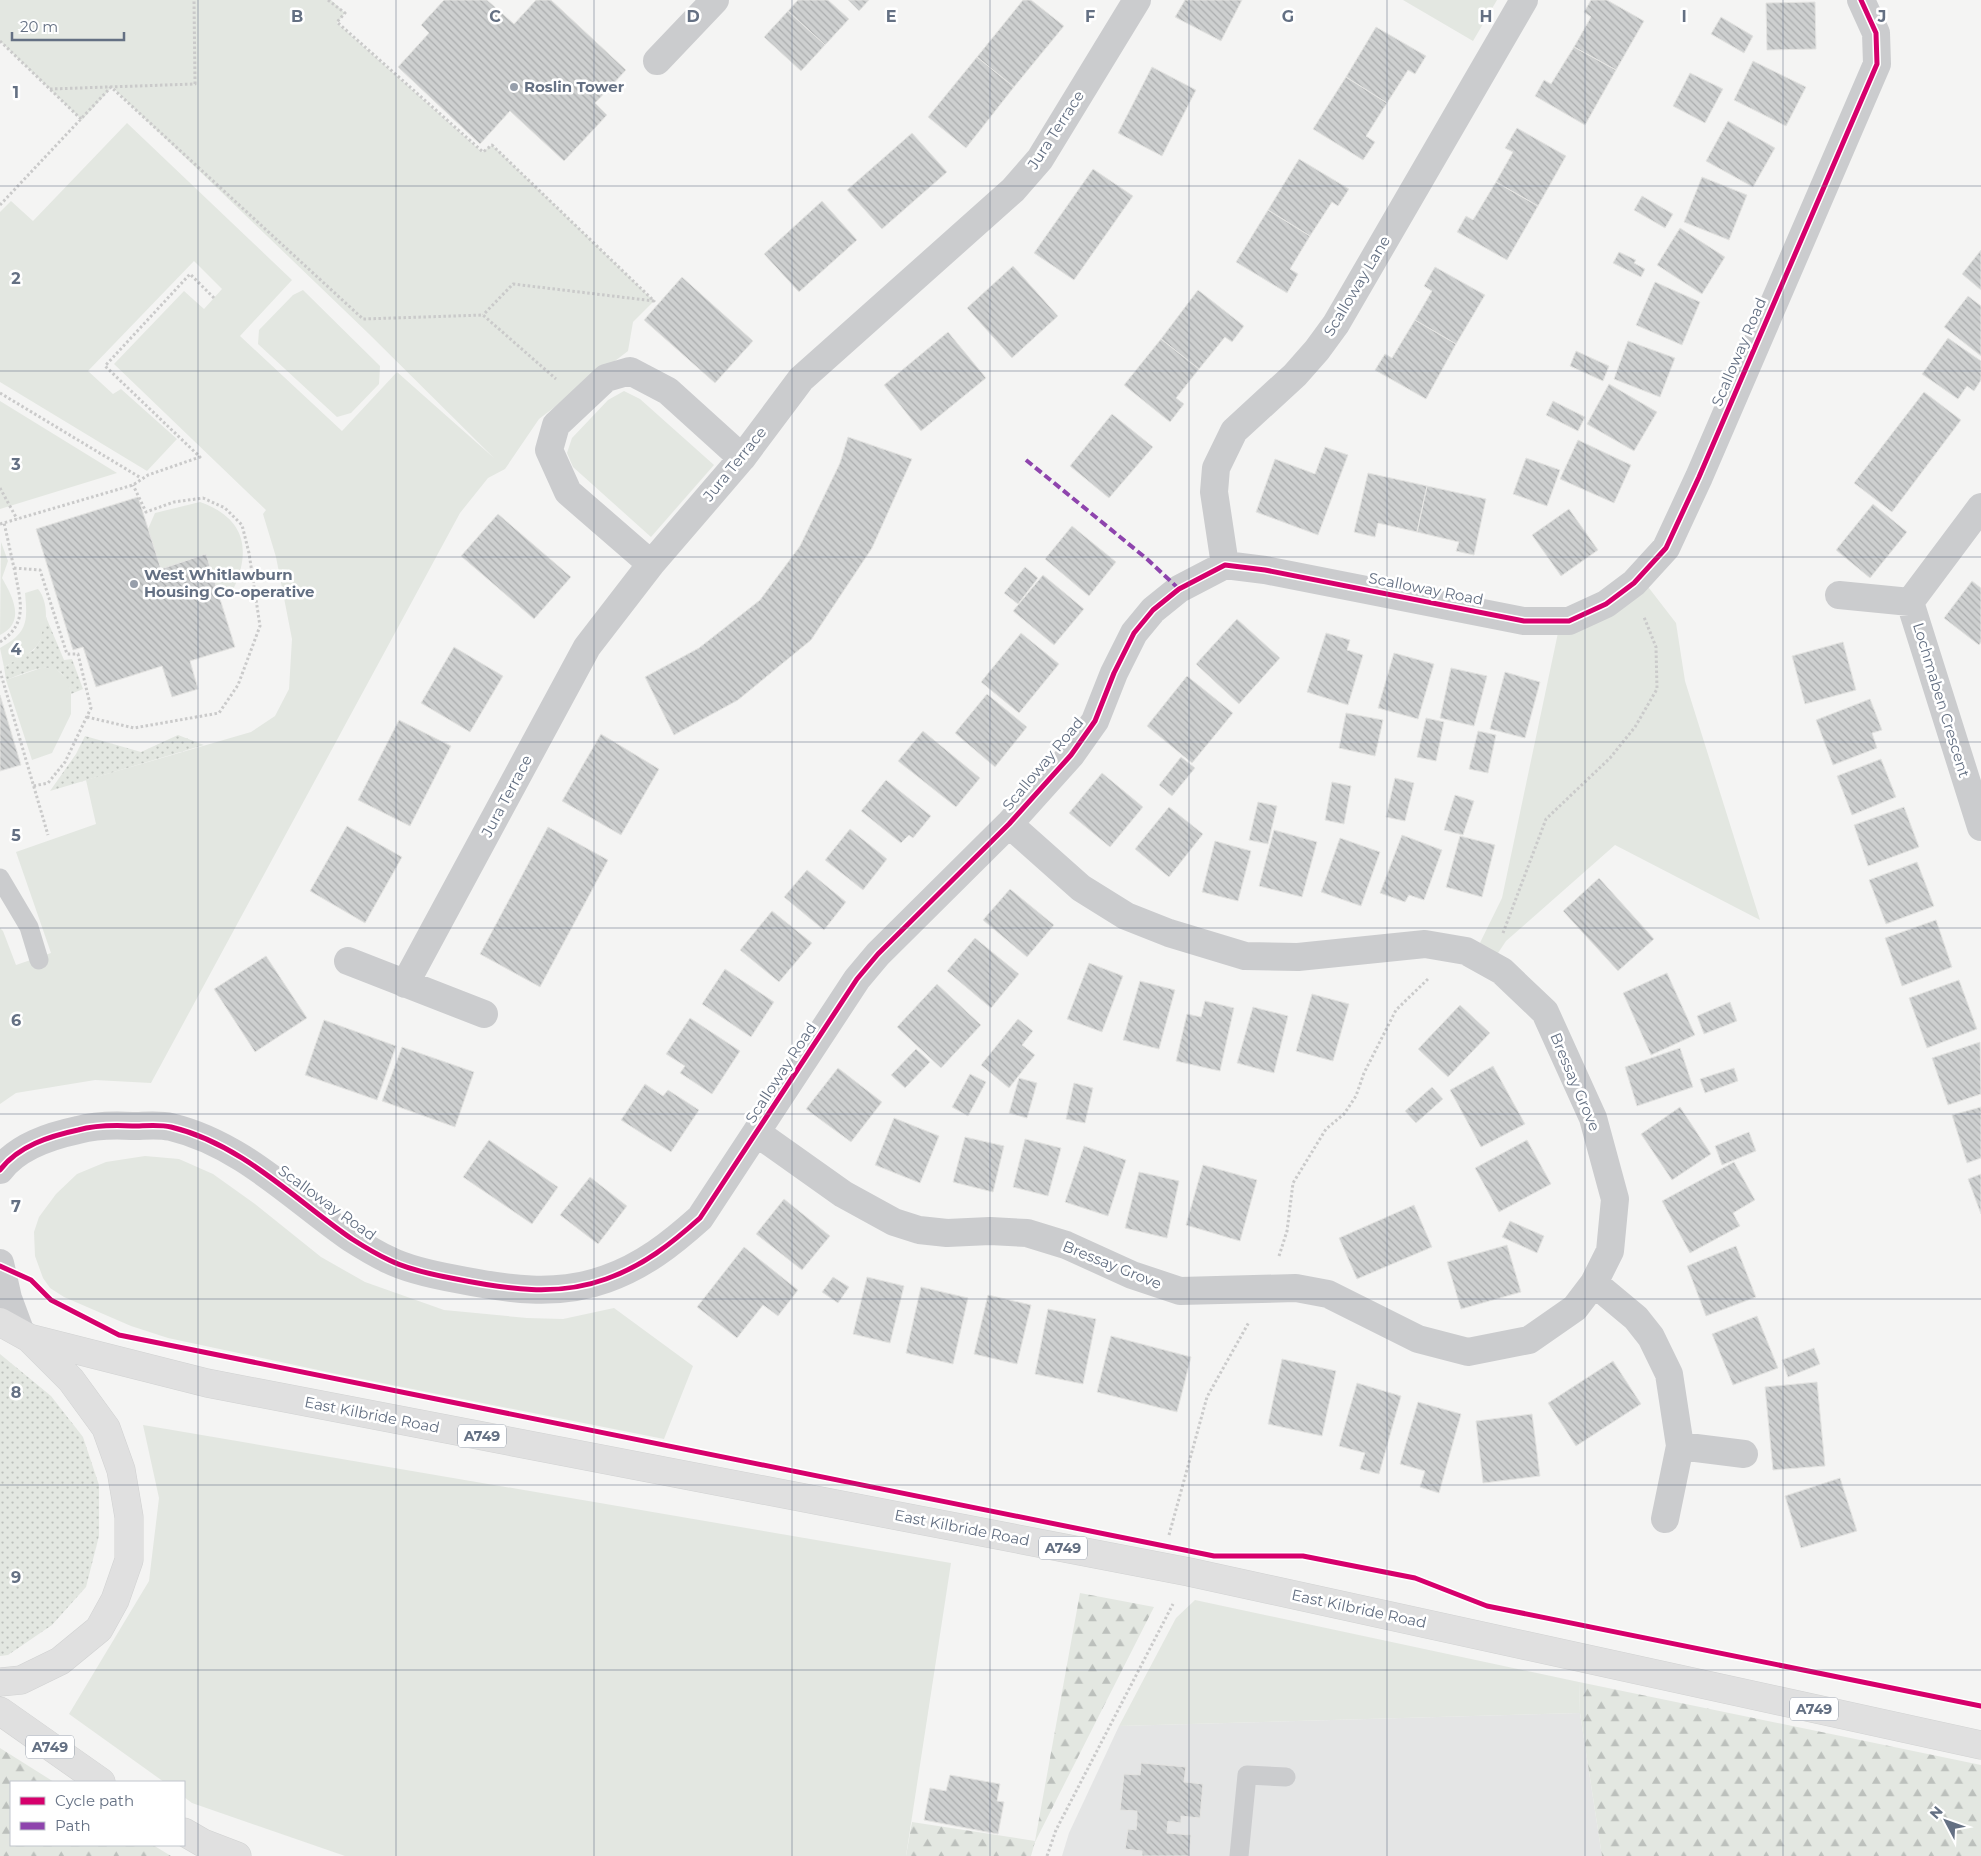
<svg xmlns="http://www.w3.org/2000/svg" width="1981" height="1856" font-family="Montserrat,sans-serif">
<style>
.built{fill:#e4e5e5}
.green{fill:#e3e7e1}
.forest{fill:url(#forest-firs)}
.garden{fill:url(#garden-dots)}
.building{fill:url(#building-back-hatch);stroke:#e4e4e2}
.lines{fill:none;stroke-linecap:round;stroke-linejoin:round}
.primary-casing{stroke:#d1d2d2;stroke-width:29}
.path{stroke:#cacaca;stroke-width:3;stroke-dasharray:2.5 2.5;stroke-linecap:butt}
.service{stroke:#cbccce;stroke-width:19}
.minor{stroke:#cbccce;stroke-width:28}
.primary{stroke:#e0e0e0;stroke-width:28}
.quiet{stroke:#8e44ad;stroke-width:4;stroke-dasharray:8 4;stroke-linecap:butt}
.cycleway-casing{stroke:#fff;stroke-width:8}
.cycleway{stroke:#d6006c;stroke-width:5}
.grid{fill:none;stroke:#647083;stroke-width:1;stroke-opacity:0.55}
.poi-dot{fill:#969eaa;stroke:#fff;stroke-width:2}
.labels{text-anchor:middle;stroke-width:5;stroke-linejoin:round;paint-order:stroke}
.shield{fill:#fff;stroke:#929ba8;stroke-width:1}
.shield-label{font-size:14px;font-weight:bold;fill:#647083}
.poi-label{font-size:15px;font-weight:bold;fill:#647083;stroke:#fff;text-anchor:start}
.street-label{font-size:15px;fill:#647083;stroke:#fff}
.grid-label{font-size:16px;text-anchor:middle;font-weight:bold;fill:#647083;stroke:#fff;stroke-width:5;stroke-linejoin:round;paint-order:stroke}
</style>
<defs>
<pattern id="forest-firs" width="22" height="20" patternUnits="userSpaceOnUse" patternTransform="scale(1.25)"><rect width="22" height="20" fill="#e3e7e1"/><path d="M5 1l3.5 6h-7zM16 11l3.5 6h-7z" fill="#bcc0bc"/></pattern>
<pattern id="garden-dots" width="8" height="8" patternUnits="userSpaceOnUse" patternTransform="scale(1.25)"><rect width="8" height="8" fill="#e3e7e1"/><path d="M2 2h.1M6 6h.1" fill="none" stroke="#bcc0bc" stroke-width="1.8" stroke-linecap="round"/></pattern>
<pattern id="building-back-hatch" width="6" height="6" patternUnits="userSpaceOnUse" patternTransform="scale(1.25)"><rect width="6" height="6" fill="#ced0d0"/><path d="M-1 5l2 2M0 0l6 6M5-1l2 2" fill="none" stroke="#abadae"/></pattern>
</defs>
<rect width="100%" height="100%" fill="#f4f4f3"/>
<path class="built" d="M1580 1713 1602 1856H1062L1069 1833 1119 1726Z"/>
<path class="green" d="M0 0H331L345 13 337 23 482 152 492 145 654 301 633 322 628 351 539 419 505 469 488 478 460 513 151 1083 95 1080 16 1093 0 1104V928L3 931 16 965 51 953 16 852 96 824 86 780 251 732 275 716 289 689 292 639 276 557 263 514 266 510 114 364 184 291 204 309 222 289 194 261 88 371 113 394 121 389 177 439 147 471 0 382V212L11 201 33 221 127 123 292 280 240 336 342 431 397 372 494 458 368 333 112 87 82 120 0 41Z
M1403 0H1497L1473 41Z
M303 290 380 366 379 384 351 413 337 417 258 344 259 330 293 295Z
M624 391 640 399 714 465 651 537 573 467 567 453 572 438 608 400Z
M0 401 117 473 0 509Z
M200 502C248 519 252 554 230 596L220 599 161 569 148 529 155 513Z
M1 542 8 561 2 578C13 597 26 622 0 635Z
M1642 579 1676 623 1685 681 1760 920 1615 845 1506 941 1492 962 1475 953 1502 898 1559 628Z
M38 589C50 603 48 634 35 648 27 656 14 661 4 667L0 648C27 633 28 623 25 593Z
M41 668H55L68 680 71 694V714L52 753 32 760 6 680Z
M145 1156 179 1159 213 1174 255 1204 321 1257 365 1282 444 1310 527 1318 563 1319 614 1308 693 1366 664 1439 332 1373 168 1338 131 1326 64 1297 50 1288 43 1278 35 1256 34 1232 39 1217 56 1194 77 1174 106 1162Z
M143 1425 951 1563 906 1856H345L192 1803 184 1797V1782H164L69 1714 149 1581 159 1498Z
M1195 1600 1579 1682 1580 1713 1119 1726 1176 1618Z"/>
<path class="forest" d="M1080 1593 1154 1607 1035 1842 1031 1856H906L912 1822 1035 1841Z
M1579 1682 1981 1765V1856H1602L1580 1713Z
M0 1748 54 1782H11V1845H153L171 1856H0Z"/>
<path class="garden" d="M46 617 64 660 72 659 83 689 71 694C62 653 34 670 6 680L4 667 34 650 40 641Z
M178 735 204 745 50 791 76 754 85 736 141 752Z
M0 1354 51 1396 83 1437 99 1485V1536L86 1587 52 1625 8 1655 0 1656Z"/>
<path class="building" d="M444 0H487L514 24 536 0H551L626 70 595 103 607 115 564 161 510 111 480 144 398 67 429 33 421 25Z
M798 0H828L849 19 825 45 788 11Z
M848 0H869L859 11Z
M1023 0H1031L1064 26 1014 87 977 57Z
M1185 0H1242L1221 41 1175 17Z
M1591 0H1607L1644 21 1616 70 1574 47 1591 17 1584 12Z
M1815 2 1816 49 1767 50 1766 3Z
M788 11 825 45 801 71 764 37Z
M1721 17 1753 36 1744 53 1711 34Z
M1376 27 1426 56 1415 74 1408 70 1387 103 1346 77Z
M1574 47 1616 70 1585 125 1535 96 1544 80 1551 84Z
M977 57 1014 87 966 148 928 117Z
M1753 61 1806 87 1786 126 1734 100Z
M1152 67 1196 90 1162 156 1118 133Z
M1690 73 1723 89 1705 123 1673 106Z
M1346 77 1387 103 1366 136 1375 142 1363 160 1313 129Z
M1728 121 1775 148 1753 187 1706 161Z
M1517 128 1566 156 1538 206 1496 182 1513 152 1505 148Z
M912 133 947 172 882 229 847 190Z
M1299 159 1349 189 1338 206 1332 202 1310 236 1268 210Z
M1093 169 1133 196 1074 280 1034 253Z
M1702 177 1747 195 1729 240 1684 222Z
M1496 182 1538 206 1507 260 1457 232 1466 216 1473 220Z
M1642 196 1673 214 1665 228 1634 210Z
M822 201 857 240 799 292 764 254Z
M1268 210 1310 236 1290 269 1298 274 1287 293 1236 262Z
M1680 228 1725 257 1702 294 1657 265Z
M1981 250V290L1962 274Z
M1619 252 1636 260 1634 263 1645 269 1641 277 1613 263Z
M1013 266 1058 316 1012 358 967 308Z
M1435 267 1485 295 1456 344 1415 320 1432 291 1424 286Z
M682 277 753 341 715 383 644 320Z
M1655 282 1700 302 1682 345 1636 325Z
M1198 290 1244 326 1232 342 1225 337 1199 369 1161 339Z
M1968 296 1981 306V356L1944 327Z
M1415 320 1456 344 1426 399 1375 370 1385 354 1392 358Z
M948 332 986 378 921 431 884 385Z
M1948 338 1981 361V380L1974 391 1967 386 1958 399 1922 374Z
M1161 339 1199 369 1176 398 1184 404 1170 422 1124 385Z
M1628 341 1675 358 1660 397 1614 379Z
M1576 351 1609 366 1603 381 1570 366Z
M1609 384 1657 412 1634 451 1587 424Z
M1924 392 1961 420 1892 512 1854 483Z
M1553 401 1585 417 1578 431 1546 415Z
M1112 414 1153 447 1109 498 1070 466Z
M848 437 912 459 872 548 811 640 738 700 674 735 645 677 699 648 760 600 800 546 840 463Z
M1578 440 1631 465 1614 503 1560 479Z
M1325 447 1348 455 1318 535 1256 512 1275 459 1315 474Z
M1526 458 1560 470 1547 506 1513 494Z
M1368 473 1427 486 1417 532 1378 523 1375 537 1354 532Z
M1427 486 1486 499 1474 555 1456 551 1459 542 1417 532Z
M138 497 161 569 206 554 235 647 190 661 198 689 172 697 162 666 96 687 83 647 73 650 36 529Z
M1873 504 1907 532 1870 578 1836 550Z
M1569 509 1598 550 1561 576 1532 535Z
M498 514 571 577 534 619 461 556Z
M1072 526 1116 562 1089 596 1045 559Z
M1025 567 1038 578 1018 604 1004 593Z
M1043 575 1084 609 1054 645 1013 611Z
M1972 581 1981 588V642L1979 645 1944 618Z
M1237 619 1280 658 1239 704 1196 664Z
M1021 633 1059 664 1019 713 981 682Z
M1326 633 1350 640 1347 650 1363 655 1348 705 1307 692Z
M1843 642 1856 690 1805 704 1792 656Z
M454 647 503 676 470 732 421 703Z
M1394 653 1434 664 1418 719 1378 708Z
M1451 668 1487 676 1474 726 1440 718Z
M1505 672 1540 682 1525 738 1490 729Z
M1187 676 1233 713 1192 763 1147 726Z
M987 694 1027 727 995 767 955 733Z
M0 695 21 765 0 771Z
M1870 699 1882 730 1872 733 1877 748 1833 765 1816 720Z
M1346 713 1383 720 1375 756 1339 748Z
M1426 718 1444 722 1436 761 1417 757Z
M399 720 451 746 410 826 358 800Z
M923 731 980 778 956 807 898 761Z
M1478 731 1496 735 1488 773 1469 769Z
M601 734 659 769 621 835 562 801Z
M1181 757 1195 768 1172 796 1159 785Z
M1881 759 1896 797 1852 815 1837 776Z
M1102 773 1143 807 1110 847 1069 813Z
M1395 778 1414 783 1405 821 1386 817Z
M886 780 931 816 913 838 909 835 901 843 861 811Z
M1332 782 1351 786 1344 824 1325 820Z
M1455 795 1474 801 1463 835 1444 830Z
M1258 802 1277 806 1268 844 1249 840Z
M1169 807 1203 834 1169 877 1135 849Z
M1904 807 1919 847 1868 866 1854 825Z
M347 826 402 857 365 923 310 891Z
M548 827 608 860 540 987 480 954Z
M850 829 887 859 863 890 825 860Z
M1274 830 1317 842 1302 897 1259 886Z
M1402 835 1442 850 1424 900 1409 895 1405 902 1380 893Z
M1460 836 1495 845 1482 897 1446 887Z
M1340 838 1380 852 1361 906 1321 892Z
M1215 841 1251 851 1238 901 1202 892Z
M1917 862 1934 906 1886 924 1869 880Z
M807 870 846 902 824 930 784 897Z
M1599 878 1654 939 1618 971 1563 911Z
M1010 889 1054 925 1027 957 983 920Z
M772 911 812 943 779 982 740 950Z
M1936 920 1952 967 1902 986 1885 938Z
M975 938 1019 974 991 1008 947 971Z
M266 956 307 1018 255 1052 214 989Z
M1089 963 1123 976 1102 1032 1067 1019Z
M725 969 774 1002 751 1037 702 1004Z
M1667 973 1695 1035 1651 1055 1623 993Z
M1959 980 1977 1029 1927 1048 1909 998Z
M1140 981 1175 990 1159 1049 1123 1040Z
M937 984 981 1025 941 1068 897 1027Z
M1312 994 1349 1004 1333 1061 1296 1051Z
M1205 1001 1234 1008 1220 1071 1176 1061 1187 1014 1201 1017Z
M1730 1002 1737 1021 1704 1034 1697 1016Z
M1460 1005 1490 1033 1448 1077 1418 1049Z
M1253 1007 1288 1016 1274 1073 1237 1063Z
M690 1018 740 1051 712 1094 680 1073 685 1066 666 1054Z
M1018 1019 1033 1031 1022 1045 1035 1055 1009 1088 981 1065Z
M324 1020 396 1046 377 1100 305 1075Z
M1980 1042 1981 1094 1948 1105 1932 1058Z
M402 1047 474 1072 455 1127 382 1101Z
M1680 1048 1693 1087 1637 1106 1625 1067Z
M916 1049 930 1062 905 1088 891 1075Z
M1493 1066 1525 1124 1481 1147 1450 1090Z
M838 1068 882 1102 851 1142 806 1109Z
M1734 1068 1738 1081 1705 1093 1700 1079Z
M970 1074 986 1082 968 1116 952 1107Z
M1019 1078 1037 1083 1027 1118 1009 1113Z
M1074 1083 1093 1088 1085 1123 1066 1119Z
M645 1084 663 1096 668 1090 699 1110 671 1152 621 1120Z
M1432 1087 1443 1099 1416 1123 1405 1111Z
M1680 1107 1711 1154 1672 1180 1641 1134Z
M1981 1107V1158L1967 1163 1952 1115Z
M894 1118 939 1136 920 1183 875 1165Z
M1749 1132 1756 1151 1722 1165 1715 1146Z
M965 1137 1004 1146 993 1192 953 1182Z
M1025 1139 1061 1148 1048 1196 1013 1187Z
M489 1140 558 1187 532 1224 463 1177Z
M1527 1140 1551 1184 1499 1212 1475 1168Z
M1084 1146 1126 1160 1108 1216 1065 1202Z
M1734 1162 1755 1200 1733 1213 1740 1226 1690 1253 1662 1201Z
M1203 1165 1257 1180 1240 1241 1186 1225Z
M1139 1172 1179 1181 1167 1238 1125 1228Z
M1981 1174V1214L1968 1179Z
M590 1177 627 1206 598 1244 560 1215Z
M784 1199 830 1236 802 1270 756 1234Z
M1414 1205 1432 1247 1357 1279 1339 1238Z
M1510 1221 1544 1236 1537 1253 1502 1237Z
M1507 1245 1521 1292 1461 1309 1447 1262Z
M1736 1246 1756 1297 1706 1316 1687 1266Z
M744 1247 798 1290 778 1316 763 1305 737 1338 697 1307Z
M833 1277 849 1287 838 1303 822 1292Z
M867 1277 904 1286 890 1343 853 1334Z
M921 1287 968 1298 953 1364 906 1353Z
M988 1295 1031 1305 1017 1364 974 1354Z
M1048 1309 1096 1319 1083 1384 1035 1374Z
M1757 1316 1778 1368 1733 1385 1712 1334Z
M1111 1336 1191 1357 1177 1412 1097 1392Z
M1814 1348 1820 1364 1788 1377 1782 1360Z
M1282 1359 1336 1371 1322 1436 1268 1424Z
M1613 1361 1641 1404 1576 1446 1548 1403Z
M1817 1382 1825 1466 1773 1470 1765 1387Z
M1357 1383 1401 1396 1379 1474 1360 1469 1365 1453 1339 1446Z
M1418 1402 1461 1414 1439 1493 1420 1487 1425 1471 1400 1464Z
M1532 1414 1540 1476 1483 1483 1476 1421Z
M1840 1478 1857 1531 1801 1548 1785 1496Z
M1141 1763 1186 1767 1184 1782 1203 1784 1200 1818 1181 1816V1823L1168 1821 1167 1833 1191 1835 1189 1856H1142V1851L1125 1849 1128 1829 1136 1830 1137 1819V1811L1120 1810 1124 1774 1140 1775Z
M950 1775 1000 1784 997 1801 1004 1802 998 1834 924 1820 930 1788 946 1791Z"/>
<g class="lines">
<defs>
<path id="primary" d="M0 1322 29 1338 71 1380 106 1428 121 1470 129 1517V1560L115 1600 99 1629 60 1661 21 1680 0 1682
M29 1338 207 1383 1189 1572 1981 1745
M0 1711 101 1782
M184 1832 203 1843 237 1856"/>
</defs>
<use href="#primary" class="primary-casing"/>
<path class="path" d="M328 0 345 13 337 22 483 152 492 145 654 301 513 284 483 315
M0 41 82 120
M50 89 195 84 194 0
M0 205 111 87 363 319 483 315 556 379
M0 393 141 478
M0 488 17 519
M0 524 133 485 148 475 200 457 105 366 190 274 214 298
M14 568 40 570 67 654H78L91 708 65 762 48 783 33 786
M0 642C29 623 20 600 15 572 11 556 8 539 4 523
M0 671 48 835
M87 717 134 728 219 713 238 685 260 626 249 553 242 525 225 508 203 498 174 502 146 512 133 485
M1503 933 1546 819 1610 758 1635 727 1657 689 1656 647 1644 617
M1279 1256 1287 1231 1293 1183 1326 1129 1344 1114 1356 1096 1364 1073 1396 1010 1429 978
M1169 1535 1207 1397 1249 1322
M1047 1856 1056 1830 1173 1604"/>
<path class="service" d="M0 878 29 927 39 960
M1239 1856 1247 1775 1286 1777"/>
<path class="minor" d="M657 61 715 0
M1981 507 1910 602 1981 827
M651 564 568 492 549 450 556 425 606 378 630 371 668 391 742 458
M1225 565 1214 492 1216 468 1234 431 1295 375 1317 350 1336 324 1524 0
M1839 595 1910 602
M348 961 484 1014
M405 984 587 647 651 564 742 458 801 379 1013 190 1040 159 1137 0
M757 1133 843 1194 894 1222 919 1230 947 1233 990 1231 1027 1233 1066 1245 1132 1275 1180 1291 1296 1288 1328 1294 1418 1339 1468 1352 1529 1340 1575 1308 1594 1283 1610 1251 1615 1199 1593 1118 1545 1012 1502 971 1466 951 1425 944 1298 957 1245 956 1169 933 1126 916 1081 888 1009 824
M0 1170C18 1146 50 1136 78 1130 96 1125 113 1125 132 1126 144 1126 159 1124 171 1127 242 1144 294 1199 352 1239 363 1246 376 1254 389 1260 409 1270 434 1275 456 1279 506 1289 557 1297 606 1279 643 1266 671 1244 700 1218L857 979 878 954 1009 824 1071 755 1095 721 1114 673 1134 633 1153 610 1179 589 1225 565 1265 570 1524 621H1569L1606 604 1634 583 1666 548 1699 477 1877 64 1876 33 1861 0
M0 1263 8 1298 21 1333
M1594 1283 1636 1318 1651 1337 1669 1374 1680 1446 1665 1519
M1680 1446 1744 1454"/>
<use href="#primary" class="primary"/>
<path class="quiet" d="M1026 460 1147 559 1179 589"/>
<defs>
<path id="cycleway" d="M0 1170C18 1146 50 1136 78 1130 96 1125 113 1125 132 1126 144 1126 159 1124 171 1127 242 1144 294 1199 352 1239 363 1246 376 1254 389 1260 409 1270 434 1275 456 1279 506 1289 557 1297 606 1279 643 1266 671 1244 700 1218L857 979 878 954 1009 824 1071 755 1095 721 1114 673 1134 633 1153 610 1179 589 1225 565 1265 570 1524 621H1569L1606 604 1634 583 1666 548 1699 477 1877 64 1876 33 1861 0
M0 1266 31 1280 51 1300 119 1335 1214 1556H1303L1415 1578 1487 1606 1981 1706"/>
</defs>
<use href="#cycleway" class="cycleway-casing"/>
<use href="#cycleway" class="cycleway"/>
</g>
<path class="grid" d="M198 0V1856M396 0V1856M594 0V1856M792 0V1856M990 0V1856M1189 0V1856M1387 0V1856M1585 0V1856M1783 0V1856M0 186H1981M0 371H1981M0 557H1981M0 742H1981M0 928H1981M0 1114H1981M0 1299H1981M0 1485H1981M0 1670H1981"/>
<g class="poi-dot">
<circle cx="514" cy="87" r="5"/>
<circle cx="134" cy="584" r="5"/>
</g>
<g class="labels">
<g class="shield">
<rect x="458" y="1424.5" width="48" height="23" rx="4"/>
<rect x="1039" y="1536.5" width="48" height="23" rx="4"/>
<rect x="1790" y="1697.5" width="48" height="23" rx="4"/>
<rect x="26" y="1735.5" width="48" height="23" rx="4"/>
</g>
<g class="shield-label">
<text x="482" y="1441">A749</text>
<text x="1063" y="1553">A749</text>
<text x="1814" y="1714">A749</text>
<text x="50" y="1752">A749</text>
</g>
<g class="poi-label">
<text x="524" y="92">Roslin Tower</text>
<text x="144" y="580">West Whitlawburn<tspan x="144" dy="17">Housing Co-operative</tspan></text>
</g>
<g class="street-label">
<text transform="translate(1056 130) rotate(-57)" y="5">Jura Terrace</text>
<text transform="translate(1357 286) rotate(-59)" y="5">Scalloway Lane</text>
<text transform="translate(1739 352) rotate(-67)" y="5">Scalloway Road</text>
<text transform="translate(735 464) rotate(-51)" y="5">Jura Terrace</text>
<text transform="translate(1426 589) rotate(11)" y="5">Scalloway Road</text>
<text transform="translate(1941 700) rotate(73)" y="5">Lochmaben Crescent</text>
<text transform="translate(1043 764) rotate(-50)" y="5">Scalloway Road</text>
<text transform="translate(507 796) rotate(-62)" y="5">Jura Terrace</text>
<text transform="translate(781 1073) rotate(-57)" y="5">Scalloway Road</text>
<text transform="translate(1575 1082) rotate(67)" y="5">Bressay Grove</text>
<text transform="translate(327 1203) rotate(36)" y="5">Scalloway Road</text>
<text transform="translate(1112 1265) rotate(22)" y="5">Bressay Grove</text>
<text transform="translate(372 1415) rotate(11)" y="5">East Kilbride Road</text>
<text transform="translate(962 1528) rotate(11)" y="5">East Kilbride Road</text>
<text transform="translate(1359 1609) rotate(12)" y="5">East Kilbride Road</text>
</g>
</g>
<g class="grid-label">
<text x="297" y="22">B</text>
<text x="495" y="22">C</text>
<text x="693" y="22">D</text>
<text x="891" y="22">E</text>
<text x="1090" y="22">F</text>
<text x="1288" y="22">G</text>
<text x="1486" y="22">H</text>
<text x="1684" y="22">I</text>
<text x="1882" y="22">J</text>
<text x="16" y="98">1</text>
<text x="16" y="284">2</text>
<text x="16" y="470">3</text>
<text x="16" y="655">4</text>
<text x="16" y="841">5</text>
<text x="16" y="1026">6</text>
<text x="16" y="1212">7</text>
<text x="16" y="1398">8</text>
<text x="16" y="1583">9</text>
</g>
<rect x="10" y="1781" width="175" height="65" fill="#ffffff" stroke="#c1c6cd"/>
<rect x="20" y="1797" width="25" height="8" fill="#d6006c" stroke="#c1c6cd"/>
<text x="55" y="1806" font-size="15" fill="#647083">Cycle path</text>
<rect x="20" y="1822" width="25" height="8" fill="#8e44ad" stroke="#c1c6cd"/>
<text x="55" y="1831" font-size="15" fill="#647083">Path</text>
<g transform="translate(1946 1821) rotate(311)" stroke="#ffffff" stroke-width="4" paint-order="stroke">
<path d="M0-4L9 19L0 12L-9 19Z" fill="#647083"/>
<text y="-8" font-size="14" font-weight="bold" text-anchor="middle" fill="#647083">N</text>
</g>
<path d="M12 32v8h112v-8" fill="none" stroke="#647083" stroke-width="2.5"/>
<text x="20" y="32" font-size="15" fill="#647083" stroke="#ffffff" stroke-width="4" paint-order="stroke">20 m</text>
</svg>
